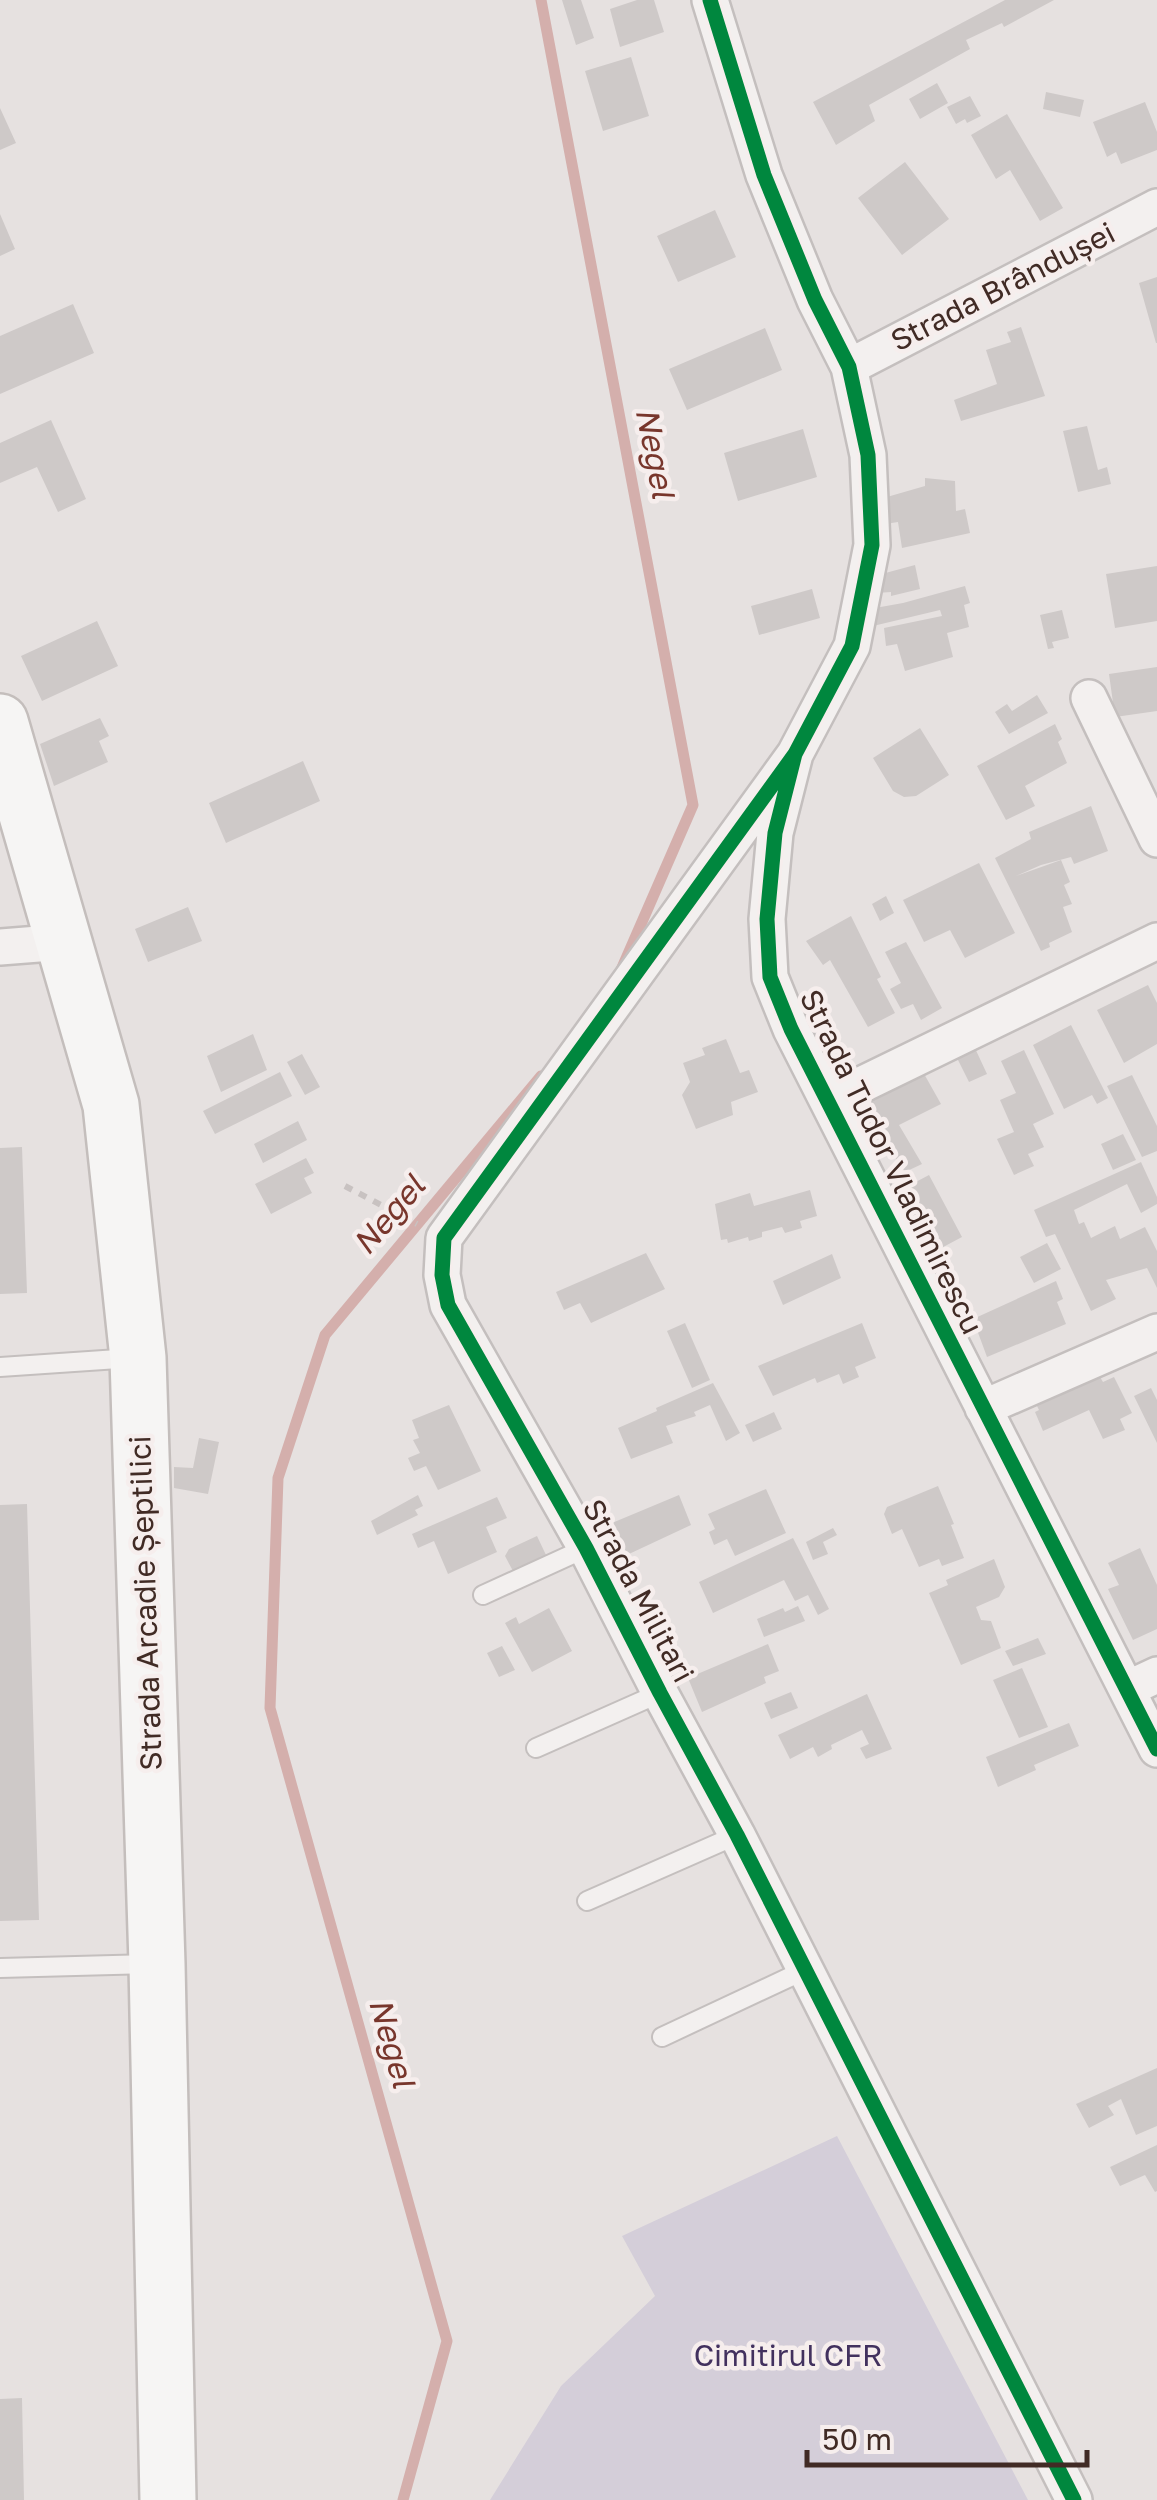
<svg xmlns="http://www.w3.org/2000/svg" width="1157" height="2500" font-family="'Golos Text',sans-serif">
<style>
.green{fill:#d4ced9}
.lines{fill:none;stroke-linecap:round;stroke-linejoin:round}
.stream{stroke:#d4afac;stroke-width:11}
.building{fill:#cec9c8}
.lane-casing{stroke:#c4bfbe;stroke-width:22}
.street-casing{stroke:#c4bfbe;stroke-width:40}
.primary-casing{stroke:#c4bebc;stroke-width:60}
.path{stroke:#c8c2c1;stroke-width:6;stroke-dasharray:8 8;stroke-linecap:butt}
.lane{stroke:#f3f0ef;stroke-width:18}
.street{stroke:#f3f0ef;stroke-width:35}
.primary{stroke:#f6f5f4;stroke-width:55}
.cycleway-casing{stroke:#f6eeed;stroke-width:21}
.cycleway{stroke:#00873e;stroke-width:15}
.labels{text-anchor:middle;stroke-width:9;stroke-linejoin:round;paint-order:stroke}
.street-label{font-size:30px;fill:#412b25;stroke:#f6eeed}
.park-label{font-size:30px;fill:#42315e;stroke:#f6eeed}
.water-label{font-size:32px;font-style:italic;fill:#78362c;stroke:#f6eeed}
</style>
<rect width="100%" height="100%" fill="#e6e1e0"/>
<path class="green" d="M837 2136 1028 2500H490L561 2386 655 2296 622 2236Z"/>
<g class="lines">
<path class="stream" d="M541 0 693 805 621 970
M403 2500 447 2341 270 1708 278 1478 325 1335 541 1076"/>
</g>
<path class="building" d="M562 0H581L594 38 576 45Z
M637 0H654L664 32 620 47 610 9Z
M1005 0H1054L1004 27 1002 23 966 40 970 49 869 105 875 121 836 145 813 102Z
M631 57 649 116 603 131 585 71Z
M937 83 948 103 920 119 909 99Z
M1046 92 1084 100 1080 117 1043 109Z
M970 96 981 116 967 123 965 119 956 124 947 107Z
M1145 102 1157 132V150L1121 164 1116 152 1107 157 1093 122Z
M0 108 16 143 0 150Z
M1007 114 1063 208 1040 221 1010 170 996 179 971 135Z
M905 162 949 219 902 255 858 198Z
M715 210 736 257 678 282 657 236Z
M0 214 15 249 0 256Z
M1157 277V343H1156L1139 283Z
M73 304 94 353 0 394V336Z
M1021 327 1045 396 961 421 954 400 997 384 986 350 1011 342 1007 332Z
M765 328 782 370 687 410 669 369Z
M51 420 86 499 58 512 37 467 0 483V443Z
M1087 426 1098 470 1107 467 1111 484 1078 492 1063 431Z
M803 429 817 477 738 501 724 453Z
M925 478 955 481 956 511 965 509 970 533 902 548 898 522 885 524 880 499 925 486Z
M915 565 920 589 891 596V592L877 593 878 575Z
M1157 566V621L1115 628 1106 574Z
M965 586 970 603 964 605 969 627 947 633 953 657 905 671 897 644 886 646 884 628 942 616 940 610 873 626 875 608 903 603Z
M812 589 820 618 759 635 751 606Z
M1062 610 1069 638 1052 642 1054 648 1048 649 1040 615Z
M97 621 118 666 42 701 21 656Z
M1157 667V711L1115 717 1109 674Z
M1037 695 1048 713 1009 734 995 712 1007 704 1012 711Z
M100 718 109 736 99 741 108 762 54 786 40 744Z
M1055 724 1062 739 1058 742 1067 763 1025 786 1035 806 1006 820 977 766Z
M920 728 949 775 916 796 904 797 893 791 873 758Z
M303 761 320 801 226 843 209 803Z
M1091 806 1108 851 1074 864 1071 857 1041 865 1016 876 1061 860 1070 882 1064 885 1072 904 1063 907 1072 932 1049 943 1050 947 1041 951 995 858 1031 839 1029 832Z
M979 863 1015 933 965 958 950 930 924 942 903 900Z
M886 896 894 913 880 921 872 904Z
M188 907 202 941 148 962 135 929Z
M851 916 881 977 877 979 895 1013 868 1027 830 960 823 965 806 941Z
M906 942 942 1008 921 1020 913 1004 901 1009 890 989 901 983 885 952Z
M1148 985 1157 1003V1044L1124 1063 1097 1010Z
M1071 1025 1108 1098 1097 1104 1092 1095 1064 1109 1033 1045Z
M253 1034 267 1070 221 1092 207 1056Z
M726 1039 740 1073 749 1070 758 1092 731 1102 733 1115 696 1129 682 1095 690 1082 683 1063 705 1055 702 1048Z
M973 1044 987 1074 969 1082 954 1052Z
M1024 1050 1054 1114 1033 1124 1044 1147 1028 1154 1034 1166 1014 1175 997 1139 1014 1132 1000 1100 1016 1093 1001 1061Z
M302 1054 320 1087 305 1095 287 1062Z
M280 1072 292 1096 215 1134 203 1111Z
M923 1072 941 1104 899 1125 922 1164 905 1172 882 1137 866 1145 843 1101Z
M1132 1075 1157 1126V1151L1142 1157 1107 1086Z
M298 1121 307 1140 263 1163 254 1144Z
M1123 1134 1136 1160 1113 1170 1101 1144Z
M22 1147 27 1293 0 1294V1148Z
M306 1158 314 1173 304 1178 312 1193 271 1214 255 1184Z
M1141 1162 1157 1197V1204L1141 1213 1127 1184 1074 1210 1079 1224 1084 1222 1091 1238 1115 1226 1120 1239 1145 1227 1157 1251V1288L1147 1268 1106 1280 1116 1299 1091 1311 1055 1234 1046 1237 1034 1210Z
M929 1175 962 1237 930 1254 902 1210 904 1205 897 1192Z
M810 1190 817 1216 800 1221 802 1228 785 1233 782 1227 762 1232V1237L749 1241 748 1237 728 1243 727 1239 721 1240 715 1204 750 1193 754 1206Z
M1047 1243 1061 1269 1034 1283 1020 1257Z
M646 1253 665 1289 591 1323 580 1303 564 1310 556 1292Z
M832 1254 841 1278 783 1305 773 1281Z
M1056 1281 1063 1299 1057 1302 1066 1324 987 1357 973 1319Z
M685 1323 710 1380 692 1388 667 1331Z
M862 1323 876 1358 855 1367 859 1377 843 1384 839 1374 817 1383 815 1378 773 1396 758 1366Z
M1100 1377 1103 1382 1114 1377 1132 1413 1120 1419 1125 1430 1103 1439 1089 1410 1043 1431 1035 1412 1039 1410 1036 1404Z
M713 1383 740 1433 726 1441 710 1405 694 1412 696 1416 666 1426 673 1443 631 1459 618 1428 657 1411 656 1408Z
M1151 1388 1157 1400V1443L1134 1396Z
M449 1405 481 1471 438 1490 426 1466 414 1471 408 1458 420 1453 413 1440 419 1438 412 1420Z
M774 1412 782 1429 753 1442 745 1425Z
M199 1438 219 1442 208 1494 174 1488V1467L193 1468Z
M938 1486 954 1524 951 1525 964 1558 942 1566 939 1559 919 1567 902 1529 892 1534 884 1514 887 1507Z
M766 1489 786 1533 735 1556 727 1539 714 1545 709 1532 715 1529 708 1514Z
M418 1495 423 1506 415 1510 418 1515 377 1535 371 1521Z
M679 1495 691 1525 614 1561 600 1528Z
M497 1497 507 1518 486 1527 497 1552 448 1574 434 1541 418 1548 412 1534Z
M27 1504 39 1920 0 1921V1505Z
M833 1528 837 1535 823 1542 828 1554 813 1560 806 1542Z
M537 1536 546 1555 513 1571 505 1556 509 1549Z
M793 1538 829 1609 818 1615 808 1595 795 1601 784 1580 713 1613 699 1582Z
M1140 1548 1157 1585V1629L1133 1640 1108 1589 1119 1585 1108 1563Z
M994 1559 1005 1587 999 1597 976 1607 981 1620 991 1621 1001 1648 961 1665 929 1593 948 1585 946 1580Z
M798 1606 805 1621 764 1637 757 1619 783 1608 785 1612Z
M549 1608 572 1651 532 1672 505 1623 516 1617 519 1624Z
M1038 1638 1046 1654 1013 1666 1005 1651Z
M768 1644 779 1671 764 1677 766 1683 702 1712 688 1678Z
M502 1646 515 1670 499 1677 487 1653Z
M1022 1668 1048 1727 1019 1738 993 1680Z
M791 1692 798 1708 771 1719 764 1703Z
M867 1694 892 1749 866 1759 860 1748 869 1744 862 1730 831 1745 832 1749 818 1757 813 1747 790 1759 778 1735Z
M1069 1723 1079 1746 1034 1765 1036 1770 998 1787 986 1757Z
M1157 2068V2126L1136 2135 1121 2099 1108 2106 1114 2115 1089 2128 1076 2104Z
M1157 2145V2191L1155 2192 1145 2175 1120 2186 1110 2167Z
M22 2398 24 2500H0V2399Z"/>
<g class="lines">
<defs>
<path id="lane" d="M0 1367 133 1358
M483 1595 586 1548
M536 1748 660 1693
M587 1901 737 1835
M0 1968 151 1964
M662 2037 807 1969"/>
<path id="street" d="M710 0 764 175 815 300 849 367 868 455 872 545 852 646 795 754 775 833 767 919 770 977 791 1029 1157 1749
M849 367 1157 207
M1089 698 1157 839
M795 754 444 1238 442 1275 448 1305 586 1548 660 1693 737 1835 1074 2500
M0 947 64 942
M828 1101 1157 941
M983 1408 1157 1332
M1127 1689 1157 1675"/>
<path id="primary" d="M0 722 111 1105 138 1358 157 1964 168 2500"/>
</defs>
<use href="#lane" class="lane-casing"/>
<use href="#street" class="street-casing"/>
<use href="#primary" class="primary-casing"/>
<path class="path" d="M345 1186 417 1224"/>
<use href="#lane" class="lane"/>
<use href="#street" class="street"/>
<use href="#primary" class="primary"/>
<defs>
<path id="cycleway" d="M710 0 764 175 815 300 849 367 868 455 872 545 852 646 795 754 775 833 767 919 770 977 791 1029 1157 1749
M795 754 444 1238 442 1275 448 1305 586 1548 660 1693 737 1835 1074 2500"/>
</defs>
<use href="#cycleway" class="cycleway-casing"/>
<use href="#cycleway" class="cycleway"/>
</g>
<g class="labels">
<g class="street-label">
<text transform="translate(1003 287) rotate(-27)" y="10">Strada Brândușei</text>
<text transform="translate(891 1162) rotate(64)" y="10">Strada Tudor Vladimirescu</text>
<text transform="translate(638 1591) rotate(62)" y="10">Strada Militari</text>
<text transform="translate(146 1603) rotate(-92)" y="10">Strada Arcadie Șeptilici</text>
</g>
<g class="park-label">
<text x="788" y="2366">Cimitirul CFR</text>
</g>
<g class="water-label">
<text transform="translate(655 453) rotate(79)" y="11">Negel</text>
<text transform="translate(389 1215) rotate(-50)" y="11">Negel</text>
<text transform="translate(392 2043) rotate(74)" y="11">Negel</text>
</g>
</g>
<path d="M807 2450v15h280v-15" fill="none" stroke="#412b25" stroke-width="5"/>
<text x="822" y="2450" font-size="30" fill="#412b25" stroke="#f6eeed" stroke-width="8" paint-order="stroke">50 m</text>
</svg>
